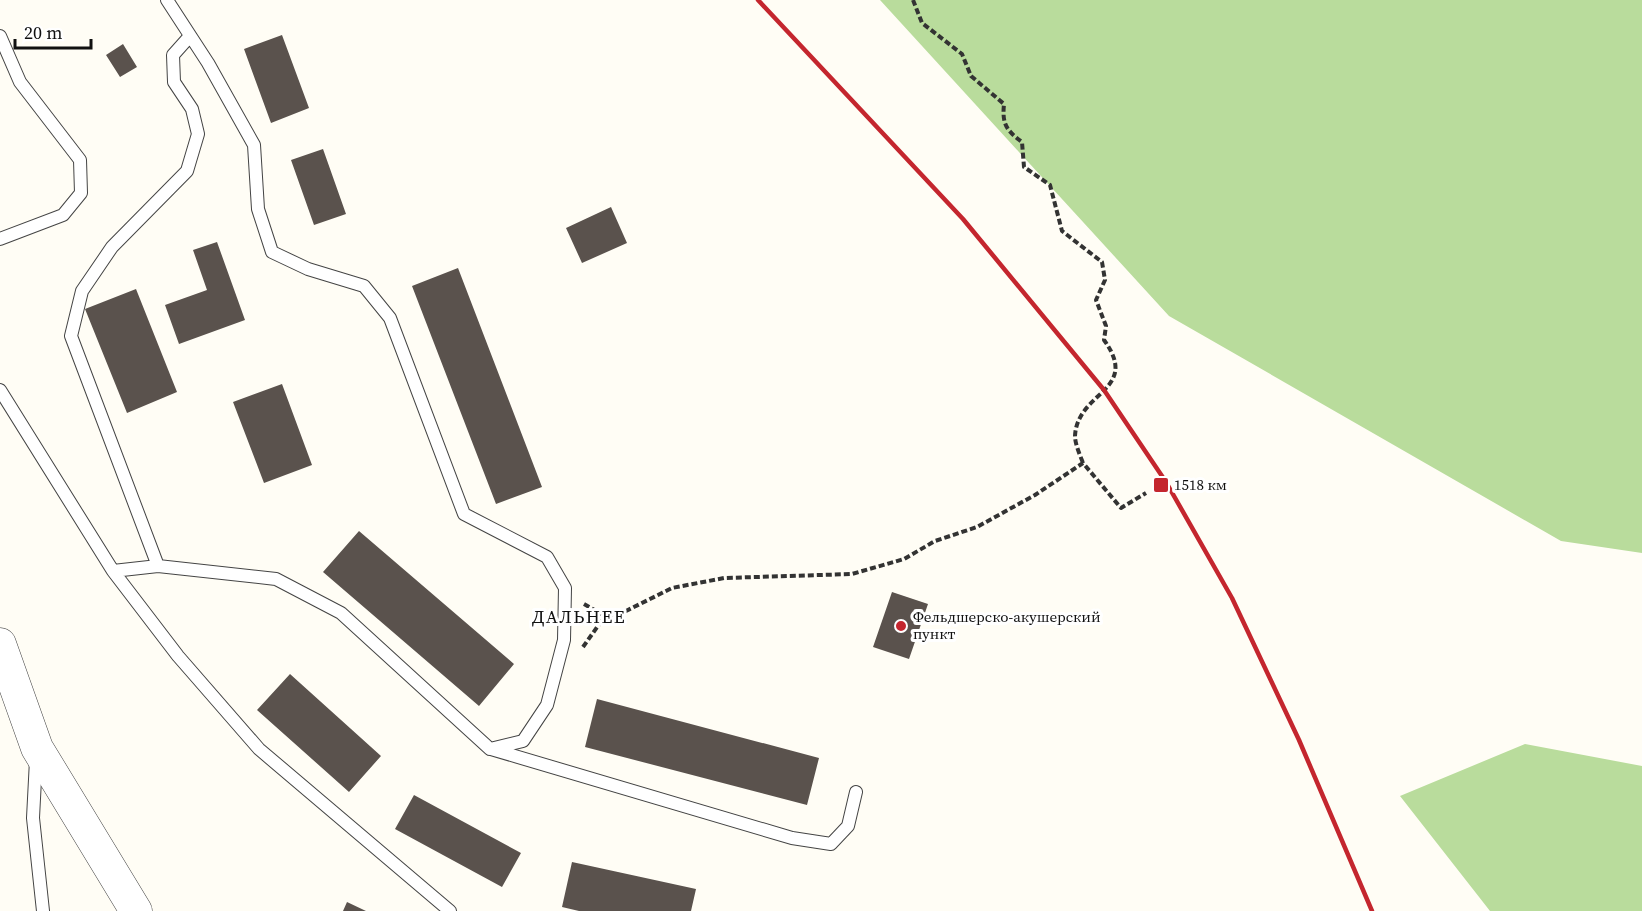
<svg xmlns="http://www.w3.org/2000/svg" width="1642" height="911" font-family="'Source Serif 4',serif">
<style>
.forest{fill:#b9dc9c}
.building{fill:#5a524d}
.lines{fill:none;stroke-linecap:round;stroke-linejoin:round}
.service-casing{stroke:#444;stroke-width:14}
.tertiary-casing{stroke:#444;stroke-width:33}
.path{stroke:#333;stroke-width:4;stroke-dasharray:6 3;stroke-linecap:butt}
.service{stroke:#fff;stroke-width:12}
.tertiary{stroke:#fff;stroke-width:32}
.rail{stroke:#c4262e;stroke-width:4.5}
.poi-dot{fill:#c4262e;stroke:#fff;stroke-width:2}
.labels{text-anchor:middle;stroke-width:6;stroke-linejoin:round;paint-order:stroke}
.poi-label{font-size:15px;fill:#111;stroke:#fff;text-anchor:start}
.quarter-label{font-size:18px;letter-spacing:1.5px;fill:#111;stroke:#fff}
</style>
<rect width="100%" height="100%" fill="#fffdf5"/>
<path class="forest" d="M880 0H1642V553L1561 541 1169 316Z
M1525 744 1642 766V911H1490L1400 796Z"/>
<path class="building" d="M282 35 309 108 271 123 244 49Z
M123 44 137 67 120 77 106 55Z
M323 149 346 214 314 225 291 160Z
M611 207 627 243 582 263 566 228Z
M217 242 245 320 179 344 165 305 207 290 193 250Z
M458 268 542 487 496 504 412 286Z
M136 289 177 392 127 413 85 309Z
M282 384 312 465 264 483 233 402Z
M359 531 514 664 479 706 323 572Z
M892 592 928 604 909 659 873 647Z
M290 674 381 756 349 792 257 710Z
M597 699 819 758 807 805 585 747Z
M414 795 521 853 502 887 395 829Z
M572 862 696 889 691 911H579L562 907Z
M347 902 366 911H343Z"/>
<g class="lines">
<defs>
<path id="service" d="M167 0 208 63 254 145 258 209 272 252 308 269 364 286 390 318 464 514 547 557 565 588 564 640 547 705 523 741 490 749 341 613 276 579 158 566 113 571 178 656 259 749 450 911
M0 36 20 82 80 160 81 193 63 215 0 239
M0 390 113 571
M158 566 71 336 82 291 112 247 187 171 198 134 192 109 174 82 173 55 190 36
M491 749 792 838 831 844 848 826 856 792
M36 760 33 818 43 911"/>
<path id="tertiary" d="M0 644 37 748 136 911"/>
</defs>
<use href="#service" class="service-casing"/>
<use href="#tertiary" class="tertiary-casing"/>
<path class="path" d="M913 0 922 23 962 54 971 76 1004 104C1002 124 1006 130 1022 142L1024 167 1050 185 1062 231 1102 262 1105 280 1096 300 1106 326 1104 340C1141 391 1077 391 1075 436 1075 444 1080 455 1083 463
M584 604 605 616 626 611 672 588 724 578 852 574 904 559 935 541 977 527 1035 495 1083 463 1121 508 1146 493
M583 647 605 616"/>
<use href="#service" class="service"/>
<use href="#tertiary" class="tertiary"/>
<path class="rail" d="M758 0 963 219 1104 390 1166 482 1232 598 1299 740 1372 911"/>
</g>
<g class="poi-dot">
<rect x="1153" y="477" width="16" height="16" rx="3"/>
<circle cx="901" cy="626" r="6"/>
</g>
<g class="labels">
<g class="poi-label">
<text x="1174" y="490">1518 км</text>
<text x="913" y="622">Фельдшерско-акушерский<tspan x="913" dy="17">пункт</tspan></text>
</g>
<g class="quarter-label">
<text x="579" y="623">ДАЛЬНЕЕ</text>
</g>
</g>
<path d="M15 39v9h76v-9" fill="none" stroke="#111111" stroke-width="3"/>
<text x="24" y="39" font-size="18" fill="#111111" stroke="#ffffff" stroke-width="4.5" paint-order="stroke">20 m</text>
</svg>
